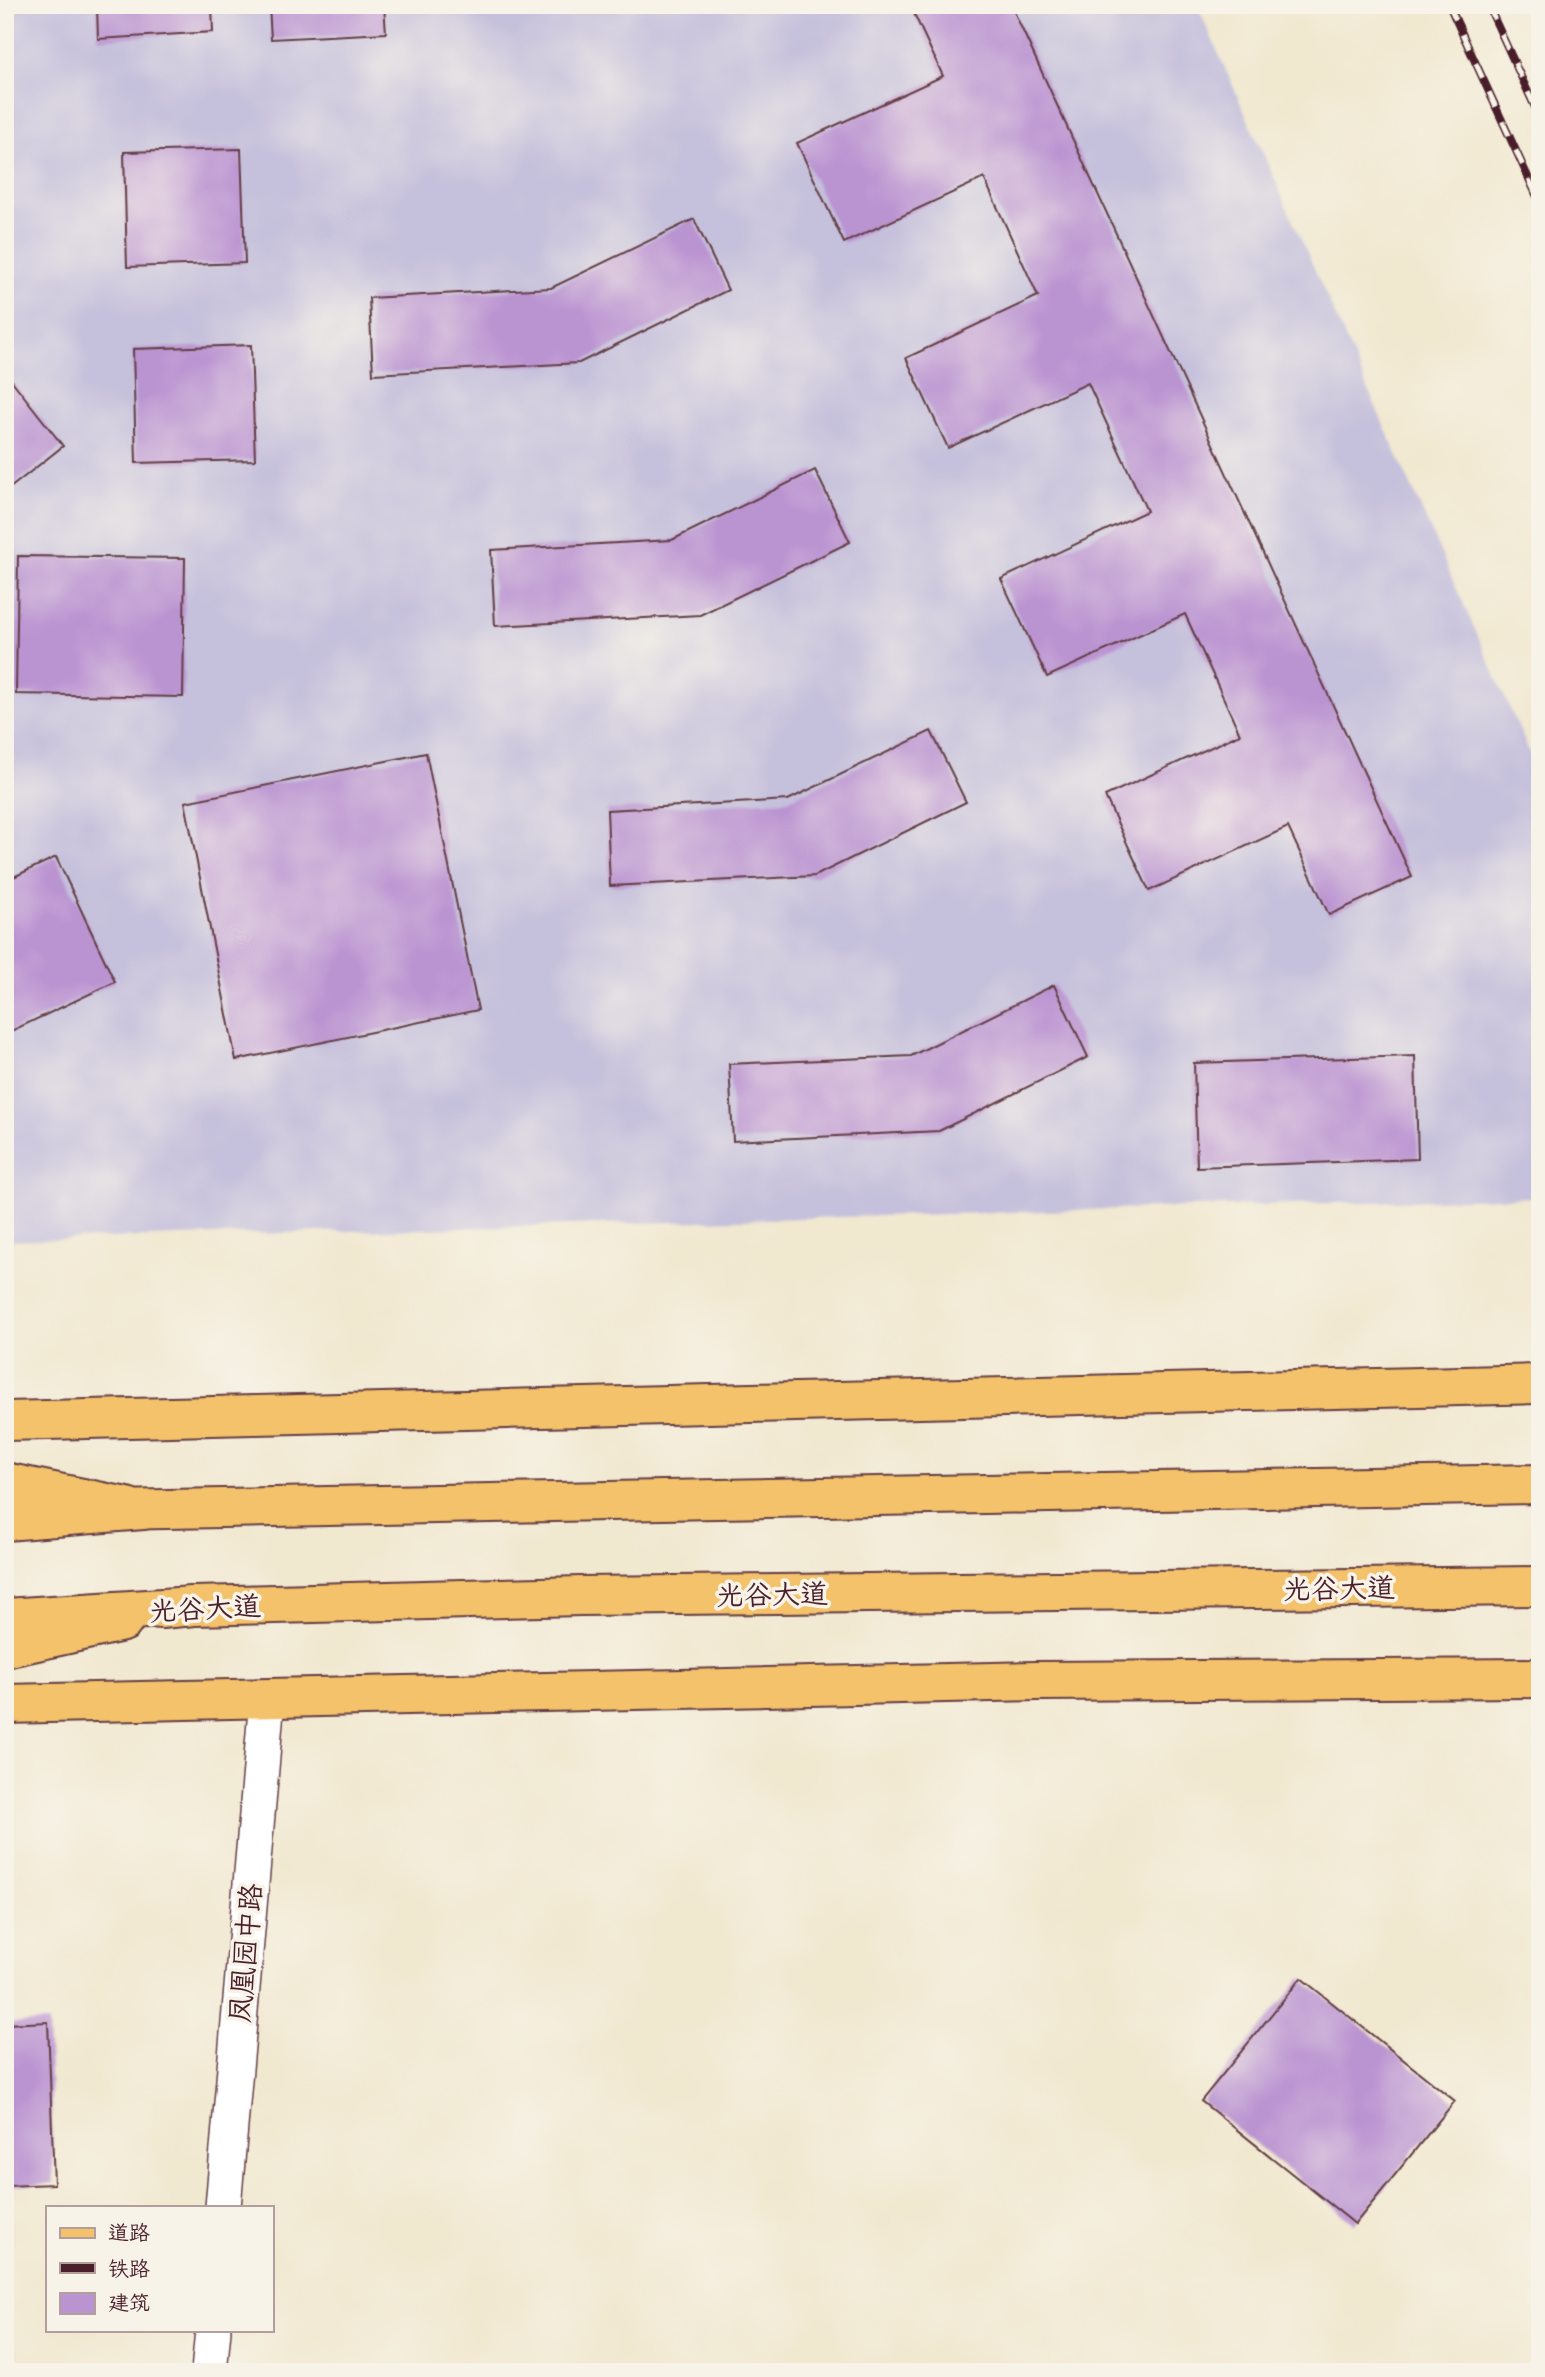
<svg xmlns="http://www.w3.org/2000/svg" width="1545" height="2377" font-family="Caveat,'LXGW WenKai TC',sans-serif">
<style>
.industrial{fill:#c5c0db}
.building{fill:#ba93d1}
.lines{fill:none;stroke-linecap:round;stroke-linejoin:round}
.minor-casing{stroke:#633d44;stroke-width:38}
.primary-casing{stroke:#633d44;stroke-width:42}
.trunk-casing{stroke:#633d44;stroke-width:42}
.minor{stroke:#fff;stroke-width:35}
.primary{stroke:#f4c26a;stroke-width:38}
.trunk{stroke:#f4c26a;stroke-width:38}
.rail-casing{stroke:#4a1f2b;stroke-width:8}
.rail{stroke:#f7f3e8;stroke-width:5;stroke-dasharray:16;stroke-linecap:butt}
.labels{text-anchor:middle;stroke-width:7;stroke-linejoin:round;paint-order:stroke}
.street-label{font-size:28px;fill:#4a1f2b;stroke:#f7f3e8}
</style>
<rect width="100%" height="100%" fill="#f7f3e8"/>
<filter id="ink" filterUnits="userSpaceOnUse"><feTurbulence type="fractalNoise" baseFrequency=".0143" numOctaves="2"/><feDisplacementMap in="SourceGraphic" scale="14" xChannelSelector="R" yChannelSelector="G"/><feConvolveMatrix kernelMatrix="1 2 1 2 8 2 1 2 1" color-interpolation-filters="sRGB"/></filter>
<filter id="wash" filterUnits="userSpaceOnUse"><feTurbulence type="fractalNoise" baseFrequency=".00686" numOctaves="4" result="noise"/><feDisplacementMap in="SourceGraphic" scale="28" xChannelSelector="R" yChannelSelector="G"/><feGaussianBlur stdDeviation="1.57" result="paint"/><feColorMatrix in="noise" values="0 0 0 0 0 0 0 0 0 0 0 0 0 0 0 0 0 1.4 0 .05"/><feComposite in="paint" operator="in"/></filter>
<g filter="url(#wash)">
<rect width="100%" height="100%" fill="#f1e8d0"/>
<path class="industrial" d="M5 5H1197L1540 776V1197L5 1241Z"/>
<g id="blocks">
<path class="building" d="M97 5H212L213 32 98 39Z
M269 5H384L386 33 271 39Z
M910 5H1011L1412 877 1329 915 1288 827 1149 891 1105 796 1240 734 1185 614 1047 677 1001 579 1147 511 1088 383 948 448 906 358 1038 296 984 178 844 243 797 143 943 76Z
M241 149 245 263 127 267 124 152Z
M694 219 728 290 579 363 373 374 369 298 551 288Z
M251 345 255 460 136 463 133 349Z
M5 372 63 446 5 492Z
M815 470 850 542 700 615 495 626 491 550 672 540Z
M18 556 185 558 183 697 16 694Z
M931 731 966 802 815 876 610 886 607 810 788 800Z
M426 753 478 1010 236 1060 185 802Z
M56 857 115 982 5 1034V881Z
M1054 985 1088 1057 939 1131 733 1141 729 1064 911 1056Z
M1415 1056 1418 1159 1197 1167 1194 1063Z
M1301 1978 1455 2101 1355 2224 1201 2101Z
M48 2022 54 2184 5 2186V2024Z"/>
</g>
</g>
<g filter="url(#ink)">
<use href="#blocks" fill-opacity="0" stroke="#633d44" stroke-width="2"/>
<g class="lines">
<defs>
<path id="minor" d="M223 2207 267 1699
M209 2372 213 2330"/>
<path id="primary" d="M5 1421 1540 1384
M5 1482 127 1507
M111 1510 1540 1484
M161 1609 194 1606 581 1596 1540 1586
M5 1648 123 1622
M5 1704 1036 1681 1540 1678"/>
<path id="trunk" d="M5 1521 143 1510
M5 1618 194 1606"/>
</defs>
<use href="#minor" class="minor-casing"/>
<use href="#primary" class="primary-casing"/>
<use href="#trunk" class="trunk-casing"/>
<use href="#minor" class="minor"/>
<use href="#primary" class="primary"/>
<use href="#trunk" class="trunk"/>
<defs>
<path id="rail" d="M1449 5 1540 203
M1488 5 1540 118"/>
</defs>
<use href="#rail" class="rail-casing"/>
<use href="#rail" class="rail"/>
</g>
</g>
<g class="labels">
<g class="street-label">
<text transform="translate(1339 1588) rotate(-1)" y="10">光谷大道</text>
<text transform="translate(772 1594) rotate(-1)" y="10">光谷大道</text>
<text transform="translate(205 1608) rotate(-3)" y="10">光谷大道</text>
<text transform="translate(245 1953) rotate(-85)" y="10">凤凰园中路</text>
</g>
</g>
<rect width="1545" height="2377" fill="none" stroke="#f7f3e8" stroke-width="28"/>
<rect x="46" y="2206" width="228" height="126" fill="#f7f3e8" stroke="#b29e9c" stroke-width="2"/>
<rect x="60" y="2228" width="35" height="10" fill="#f4c26a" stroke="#b29e9c" stroke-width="2"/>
<text x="108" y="2240" font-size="21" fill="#4a1f2b">道路</text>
<rect x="60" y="2263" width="35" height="10" fill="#4a1f2b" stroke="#b29e9c" stroke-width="2"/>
<text x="108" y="2276" font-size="21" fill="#4a1f2b">铁路</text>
<rect x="60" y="2293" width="35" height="21" fill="#ba93d1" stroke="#b29e9c" stroke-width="2"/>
<text x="108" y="2310" font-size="21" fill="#4a1f2b">建筑</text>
</svg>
